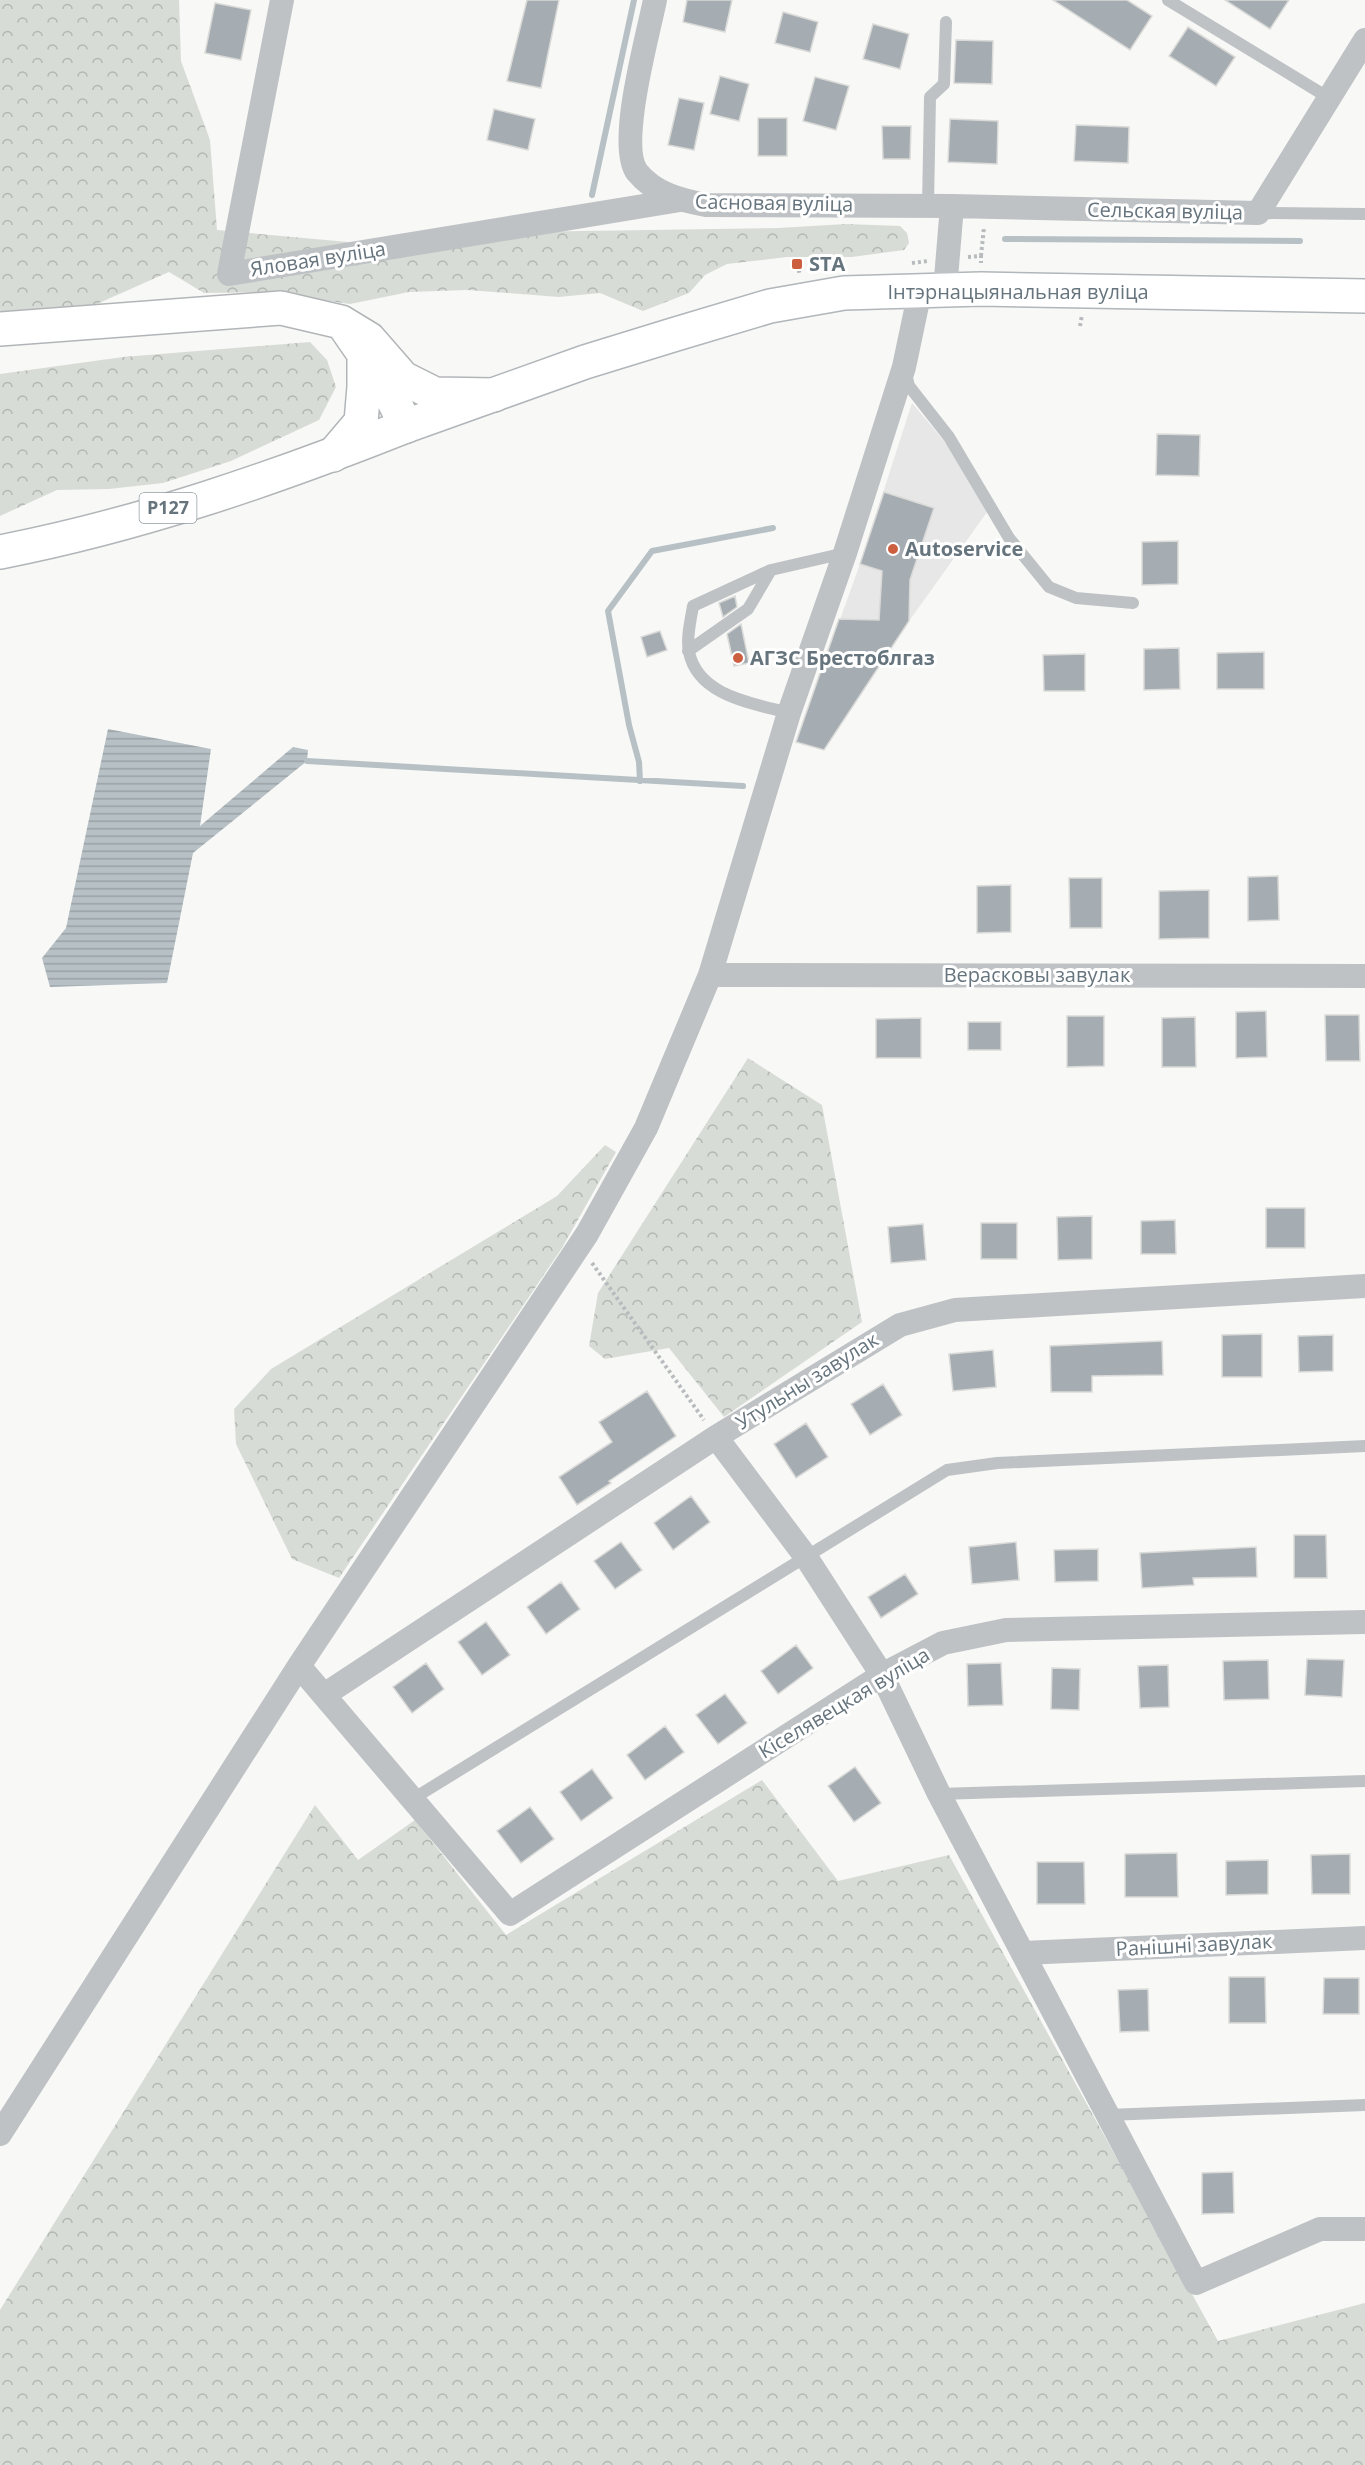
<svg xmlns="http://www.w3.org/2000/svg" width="1365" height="2465" font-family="'Open Sans',sans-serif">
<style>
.built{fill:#e6e7e6}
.forest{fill:url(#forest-crowns)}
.water{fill:url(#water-rules)}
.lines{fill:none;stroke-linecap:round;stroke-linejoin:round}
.stream{stroke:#b7c1c5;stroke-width:6}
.building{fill:#a6adb2;stroke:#dadad8;stroke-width:1.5}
.secondary-casing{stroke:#b0b6ba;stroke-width:36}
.primary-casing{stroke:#b2b6b9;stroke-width:36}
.trunk-casing{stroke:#b2b5b8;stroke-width:36}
.path{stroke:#b8bbbe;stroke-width:4;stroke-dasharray:3 3;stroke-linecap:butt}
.service{stroke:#bec2c5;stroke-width:12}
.minor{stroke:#bec2c5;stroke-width:24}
.secondary{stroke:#fff;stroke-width:33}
.primary{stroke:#fff;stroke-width:33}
.trunk{stroke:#fff;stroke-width:33}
.poi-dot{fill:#cd5f41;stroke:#fff;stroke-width:2}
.labels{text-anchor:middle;stroke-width:6;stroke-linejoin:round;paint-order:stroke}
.shield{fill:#fff;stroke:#949ea4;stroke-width:1.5}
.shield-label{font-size:18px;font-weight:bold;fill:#66747d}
.street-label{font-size:20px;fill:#66747d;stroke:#fff}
.poi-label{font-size:20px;font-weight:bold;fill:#66747d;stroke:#fff;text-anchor:start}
</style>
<defs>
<pattern id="forest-crowns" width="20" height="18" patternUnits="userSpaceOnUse" patternTransform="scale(1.5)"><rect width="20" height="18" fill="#d8dcd6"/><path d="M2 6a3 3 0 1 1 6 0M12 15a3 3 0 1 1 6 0" fill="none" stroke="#b3b7b3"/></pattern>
<pattern id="water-rules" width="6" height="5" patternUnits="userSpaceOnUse" patternTransform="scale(1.5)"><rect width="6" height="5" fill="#b7c1c5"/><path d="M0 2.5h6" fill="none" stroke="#99a1a5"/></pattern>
</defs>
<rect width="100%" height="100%" fill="#f8f8f6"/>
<path class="built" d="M912 403 950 448 987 512 909 621 824 750 796 742 860 564Z"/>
<path class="forest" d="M0 0H179L181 61 210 140 217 230 370 244 516 232 778 228 846 224 900 226 907 233 909 243 904 250 852 257H787L727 264 705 275 689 293 643 311 600 293 559 297 467 290 409 292 350 304 265 292 204 293 169 272 90 307 0 313Z
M310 342 327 360 336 387 319 420 231 461 163 483 109 489 57 490 0 516V374L123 357Z
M748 1058 822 1105 862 1322 724 1417 669 1348 605 1359 589 1346 598 1293Z
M605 1145 616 1152 562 1248 339 1578 292 1559 236 1444 234 1409 271 1369 557 1196Z
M762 1780 838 1881 949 1855 1218 2341 1365 2303V2465H0V2310L315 1805 358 1860 415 1820 506 1935Z"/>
<path class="water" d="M108 729 211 749 200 826 293 747 308 750 307 761 193 853 167 983 50 987 42 958 66 928Z"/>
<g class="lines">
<path class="stream" d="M592 195 634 0
M1005 239 1300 241
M307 761 743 786
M640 781 639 762 629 725 608 611 652 551 773 528"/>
</g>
<path class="building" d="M527 0H559L541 88 507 81Z
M687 0H732L725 32 683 22Z
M1053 0H1127L1152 16 1130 50Z
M1225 0H1289L1270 29Z
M215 3 251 10 241 60 205 53Z
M783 12 818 22 810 52 775 43Z
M873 24 909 34 900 69 863 59Z
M1188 27 1235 57 1216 86 1169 56Z
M956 40 993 41 992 84 954 83Z
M720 76 749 84 739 121 710 114Z
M815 77 849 86 836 130 803 121Z
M679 98 704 103 694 150 668 145Z
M494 109 535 119 528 150 487 140Z
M758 118H787V156H758Z
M950 119 998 121 997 164 948 162Z
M1076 125 1129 127 1128 163 1074 161Z
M882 126H911L910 159H883Z
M1157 434 1200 435 1199 476 1156 475Z
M884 492 934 508 910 580 909 621 824 750 796 742 839 619 879 620 882 571 860 564Z
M1178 541V584L1142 585V542Z
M735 596 737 607 723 617 719 603Z
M741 624 749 663 734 666 727 634Z
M660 631 667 650 647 657 641 637Z
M1179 648 1180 689 1144 690V649Z
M1264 652V689H1217V653Z
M1085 654V691H1044L1043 655Z
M1278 876 1279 920 1248 921V877Z
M1069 878H1102V928H1070Z
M1011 885V932L977 933V886Z
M1209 890V938L1159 939V891Z
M1266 1011 1267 1057 1236 1058V1012Z
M1325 1015H1359L1360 1061H1326Z
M1067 1016H1104V1066L1067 1067Z
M1195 1017 1196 1067H1162V1018Z
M921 1018V1058H876V1019Z
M968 1022H1001V1050H968Z
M1266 1208H1305V1248H1266Z
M1092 1216V1259L1058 1260 1057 1217Z
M1175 1220 1176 1254H1141V1221Z
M981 1223H1017V1259H981Z
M923 1224 926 1260 891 1263 888 1227Z
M1262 1334V1377H1222V1335Z
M1333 1335V1371L1299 1372 1298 1336Z
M1162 1341 1163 1375 1092 1376V1392H1051L1050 1346Z
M993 1350 996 1387 953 1391 949 1354Z
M883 1384 902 1415 870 1435 851 1404Z
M647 1391 676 1436 609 1481 611 1483 577 1505 559 1477 612 1442 599 1422Z
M806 1423 828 1457 796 1478 774 1444Z
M691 1496 710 1522 673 1550 654 1523Z
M1294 1535H1326L1327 1578H1294Z
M621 1542 642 1570 615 1589 594 1561Z
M1016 1542 1019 1580 972 1584 969 1547Z
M1256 1547 1257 1577 1193 1578 1194 1585 1142 1588 1140 1553Z
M1098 1549V1581L1055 1582 1054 1550Z
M905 1574 918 1594 881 1618 868 1597Z
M561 1582 580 1609 546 1634 527 1607Z
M486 1622 510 1655 482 1675 458 1642Z
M796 1645 813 1668 778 1694 761 1671Z
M1307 1659 1344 1660 1342 1697 1305 1695Z
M1268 1660 1269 1699 1224 1700 1223 1661Z
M426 1663 444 1689 412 1713 393 1687Z
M1001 1663 1003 1705 968 1706 967 1664Z
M1168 1665 1169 1707 1140 1708 1138 1666Z
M1052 1668 1080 1669 1079 1710 1051 1709Z
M725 1694 747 1723 718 1744 696 1715Z
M665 1726 684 1752 645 1780 627 1755Z
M855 1767 881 1803 854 1822 828 1786Z
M592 1769 613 1798 581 1821 560 1792Z
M530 1807 554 1839 521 1863 497 1831Z
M1177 1853 1178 1897H1125V1854Z
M1350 1854V1894H1312L1311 1855Z
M1268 1860V1894L1226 1895V1861Z
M1037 1862H1084L1085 1904H1037Z
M1229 1977H1265L1266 2023H1229Z
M1324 1978H1359V2014H1323Z
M1148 1989 1149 2031 1120 2032 1118 1990Z
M1233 2172 1234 2213 1202 2214V2173Z"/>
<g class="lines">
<defs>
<path id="secondary" d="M406 426 585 362 676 334 770 306 844 293 981 289 1365 296"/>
<path id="primary" d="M0 552C139 525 275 478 406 426"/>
<path id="trunk" d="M0 329 281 308 341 322 369 339 403 378 435 394 494 395
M373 359 406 426
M333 455 361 422 364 387V354L346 328"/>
</defs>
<use href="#secondary" class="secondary-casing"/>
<use href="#primary" class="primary-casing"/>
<use href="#trunk" class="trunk-casing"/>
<path class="path" d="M981 256 984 227
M968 257 981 256V263
M912 263 928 261
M797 264 800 275
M1080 326 1082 315
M592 1263 704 1420"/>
<path class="service" d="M1168 0 1329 98
M928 206 930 97 944 84 946 22
M1258 213 1365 214
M906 374 909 386 949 437 1009 538 1049 587 1076 598 1133 603
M688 651 748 609 771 570
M789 713C752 703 698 696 689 652 686 638 691 619 693 606L771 570 845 553
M939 1794 1365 1781
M411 1800 947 1470 997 1463 1365 1446
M1108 2115 1365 2105"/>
<path class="minor" d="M282 0 229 274 680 200
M655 0C648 35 617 145 637 172 655 194 680 200 706 205L952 206
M945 290 952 206 1258 213 1365 40
M710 975 1365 976
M716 1437 806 1557 882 1675 939 1794 1196 2283 1320 2229H1365
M299 1666 510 1914 882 1675 943 1643 1006 1630 1365 1622
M324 1695 716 1437 900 1325 955 1310 1365 1286
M1023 1953 1365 1938
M0 2134 299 1666 587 1234 646 1128 710 975 789 713 845 553 904 367 920 291"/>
<use href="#secondary" class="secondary"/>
<use href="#primary" class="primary"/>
<use href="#trunk" class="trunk"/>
</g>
<g class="poi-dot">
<rect x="791" y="258" width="12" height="12" rx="3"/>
<circle cx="893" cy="549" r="6"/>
<circle cx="738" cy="658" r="6"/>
</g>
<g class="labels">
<rect class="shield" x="139.5" y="493" width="57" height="30" rx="4.5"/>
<g class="shield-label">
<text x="168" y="514">Р127</text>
</g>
<g class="street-label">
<text transform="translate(774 203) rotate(1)" y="7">Сасновая вуліца</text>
<text transform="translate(1165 211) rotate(1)" y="7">Сельская вуліца</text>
<text transform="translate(318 259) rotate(-9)" y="7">Яловая вуліца</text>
<text x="1018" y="299">Інтэрнацыянальная вуліца</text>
<text x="1037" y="982">Верасковы завулак</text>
<text transform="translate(807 1381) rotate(-32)" y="7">Утульны завулак</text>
<text transform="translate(844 1703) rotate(-31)" y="7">Кіселявецкая вуліца</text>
<text transform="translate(1194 1945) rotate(-3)" y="7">Ранішні завулак</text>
</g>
<g class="poi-label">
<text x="809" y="271">STA</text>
<text x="905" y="556">Autoservice</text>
<text x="750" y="665">АГЗС Брестоблгаз</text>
</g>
</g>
</svg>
